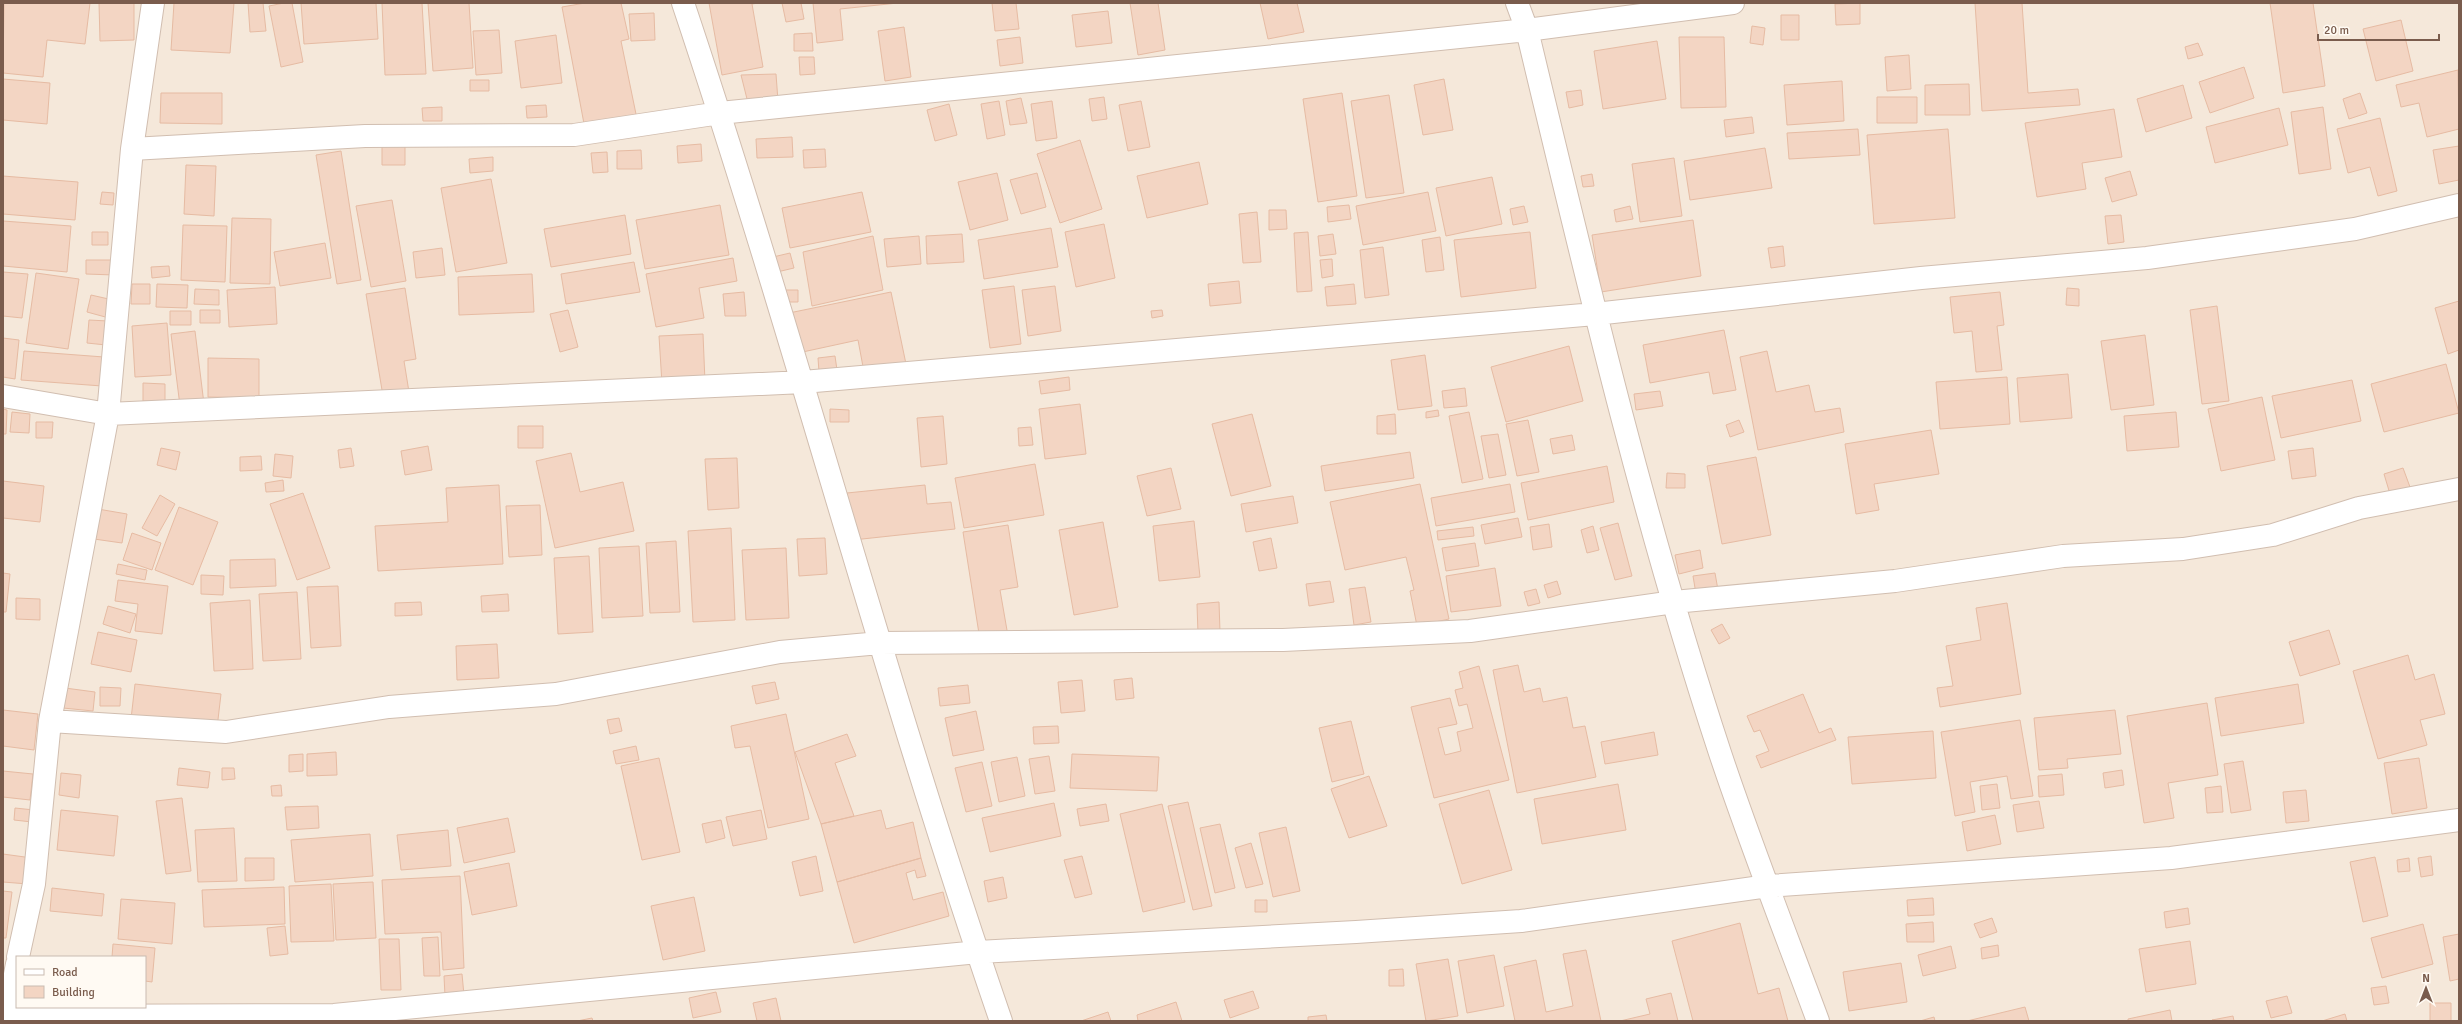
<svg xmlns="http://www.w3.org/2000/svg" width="2462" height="1024" font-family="Signika,sans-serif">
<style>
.residential{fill:#f5e8da;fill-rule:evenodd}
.building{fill:#f3d5c3;stroke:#e6bba3}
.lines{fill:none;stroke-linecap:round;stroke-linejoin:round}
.minor-casing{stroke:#d1beb0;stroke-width:24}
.minor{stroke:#fff;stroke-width:22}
</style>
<rect width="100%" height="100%" fill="#fdf6ec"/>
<path class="residential" d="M3 3H2459V1021H3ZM17 957H145V1007H17Z"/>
<path class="building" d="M4 3H90L85 44 47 40 43 77 3 73Z
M99 3H134V40L100 41Z
M174 3H234L230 53 171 50Z
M248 3H263L266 31 250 32Z
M284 3H292L303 62 281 67 269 6Z
M301 3H376L378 39 304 44Z
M382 3H422L426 74 385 75Z
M428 3H469L473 68 433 71Z
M585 3H621L629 39 621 41 637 119 585 129 562 7Z
M709 3H758L752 4 763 67 722 75Z
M782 3H801L804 19 786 22Z
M813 3H898L840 9 843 40 817 43Z
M992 3H1016L1019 29 995 31Z
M1130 3H1158L1165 50 1138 55Z
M1260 3H1297L1304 32 1268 39Z
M1860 3V24L1836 25 1835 4Z
M1975 3H2022L2028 93 2078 89 2080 105 1982 111Z
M2270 3H2313L2325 86 2283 93Z
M1108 11 1112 43 1076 47 1072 15Z
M654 13 655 40 631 41 629 14Z
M1781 15H1799V40H1781Z
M2401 20 2413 71 2376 81 2363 29Z
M1752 26 1765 28 1763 45 1750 43Z
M904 27 911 77 885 81 878 31Z
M499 30 502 73 476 75 473 31Z
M812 33 813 51H794V34Z
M556 35 562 83 521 88 515 41Z
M1020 37 1023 63 1000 66 997 40Z
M1679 37H1724L1726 107 1681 108Z
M1657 41 1666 99 1603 109 1594 51Z
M2198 43 2203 55 2188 59 2185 47Z
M1909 55 1911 89 1887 91 1885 57Z
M799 57H814L815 74 800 75Z
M2244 67 2254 98 2210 113 2199 82Z
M2458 70 2459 129 2427 137 2419 103 2401 107 2396 85Z
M776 74 778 101 748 103 741 75Z
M3 79 50 83 47 124 3 120Z
M1444 79 1453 130 1423 135 1414 85Z
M470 80H489V91H470Z
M1842 81 1844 121 1787 125 1784 85Z
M1969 84 1970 115H1925V85Z
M2183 85 2192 118 2146 132 2137 99Z
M1581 90 1583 105 1569 108 1566 92Z
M161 93H222V124L160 123Z
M1342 93 1357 196 1318 202 1303 99Z
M2360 93 2367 113 2349 119 2343 99Z
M1389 95 1404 193 1366 198 1351 101Z
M1104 97 1107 119 1092 121 1089 99Z
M1877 97H1917V123H1877Z
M1021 98 1027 123 1010 125 1006 101Z
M999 101 1005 135 987 139 981 104Z
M1052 101 1057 138 1036 141 1031 104Z
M1141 101 1150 147 1128 151 1119 105Z
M949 104 957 135 935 141 927 110Z
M546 105 547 117 527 118 526 106Z
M442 107V121H423L422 108Z
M2323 107 2331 169 2299 174 2291 112Z
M2279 108 2288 145 2215 163 2206 127Z
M2114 109 2122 157 2082 163 2086 189 2037 197 2025 123Z
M1752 117 1754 133 1726 137 1724 120Z
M2380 118 2397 191 2378 196 2370 167 2348 173 2337 129Z
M1858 129 1860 155 1789 159 1787 133Z
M1948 129 1955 218 1874 224 1867 135Z
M792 137 793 157 757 158 756 139Z
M1080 140 1102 209 1060 223 1037 154Z
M382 144H405V165H382Z
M701 144 702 161 678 163 677 146Z
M2459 146V180L2439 184 2433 150Z
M1765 148 1772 188 1690 200 1684 161Z
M825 149 826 167 804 168 803 150Z
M641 150 642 169H617V151Z
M341 151 361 280 337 284 316 155Z
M607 152 608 172 593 173 591 153Z
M493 157V171L470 173 469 159Z
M1674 158 1682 216 1640 222 1632 164Z
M1199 162 1208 204 1147 218 1137 176Z
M186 165 216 166 214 216 184 214Z
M2130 171 2137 195 2112 202 2105 178Z
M997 173 1008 220 970 230 958 182Z
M1037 173 1046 207 1021 214 1010 180Z
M1592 174 1594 186 1583 187 1581 176Z
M3 176 78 182 75 220 3 214Z
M1492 177 1502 224 1446 236 1436 188Z
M491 179 507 263 456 272 441 188Z
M102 192 114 193 113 205 100 204Z
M862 192 871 232 790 248 782 208Z
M1428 192 1436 231 1363 245 1356 206Z
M392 200 406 281 371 287 356 206Z
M720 205 729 255 645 269 636 220Z
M1349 205 1351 219 1328 222 1327 207Z
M1524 206 1528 222 1513 225 1510 209Z
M1630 206 1633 219 1616 222 1614 210Z
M1269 210H1286L1287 229 1269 230Z
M1257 212 1261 262 1243 263 1239 214Z
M625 215 631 254 551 267 544 229Z
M2121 215 2124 242 2108 244 2105 216Z
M232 218 271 219 270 284 230 283Z
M1693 220 1701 276 1601 292 1592 235Z
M3 221 71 226 67 272 3 266Z
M1104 224 1115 278 1076 287 1065 232Z
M183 225 227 226 225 282 181 280Z
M1051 228 1058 267 984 279 978 240Z
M92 232H108V245H92Z
M1308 232 1312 291 1297 292 1294 233Z
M1530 232 1536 288 1461 297 1454 240Z
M962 234 964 262 927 264 926 236Z
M1333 234 1336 254 1320 256 1318 236Z
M873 236 883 290 812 306 803 252Z
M919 236 921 264 887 267 884 239Z
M1440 237 1444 270 1426 272 1422 240Z
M325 243 331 278 280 286 274 252Z
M1783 246 1785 266 1771 268 1768 248Z
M1383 247 1389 295 1365 298 1360 250Z
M442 248 445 275 416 278 413 252Z
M790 253 794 268 777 272 773 257Z
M733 258 737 281 699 288 704 318 656 327 646 274Z
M1332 259 1333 276 1322 278 1320 260Z
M86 260H114V275L86 274Z
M634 262 640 292 566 304 561 274Z
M169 266 170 276 152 278 151 267Z
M3 272 28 274 22 318 3 316Z
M36 273 79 279 68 349 26 343Z
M532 274 534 312 459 315 458 277Z
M1239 281 1241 303 1210 306 1208 284Z
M132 284H150V304H131Z
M157 284 188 285 187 308 156 307Z
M1354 284 1356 304 1327 306 1325 287Z
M1014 286 1021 344 990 348 982 290Z
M1055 286 1061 331 1028 336 1022 290Z
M275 287 277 324 229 327 227 290Z
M405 288 416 359 404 361 409 392 383 396 366 294Z
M2067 288 2079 289V306L2066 305Z
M195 289 219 290V305L194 304Z
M779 290H798V302H780Z
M744 292 746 316H725L723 294Z
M891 292 906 364 864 372 858 340 798 353 789 313Z
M2000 292 2004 325 1997 326 2002 370 1976 372 1972 331 1954 333 1950 297Z
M91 295 113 300 109 318 87 312Z
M2459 301V350L2448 354 2435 308Z
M2217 306 2229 401 2202 404 2190 310Z
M200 310H220V323H200Z
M568 310 578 347 560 352 550 314Z
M1162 310 1163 316 1152 318 1151 311Z
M170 311H191V325H170Z
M89 320 108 321 106 345 87 343Z
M167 323 171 375 135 377 132 326Z
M1724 330 1736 390 1713 394 1709 372 1650 383 1643 345Z
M195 331 204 404 180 406 171 334Z
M703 334 705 382 662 384 659 336Z
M2145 335 2154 405 2111 410 2101 341Z
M3 338 19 340 15 379 3 377Z
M1569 346 1583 401 1506 422 1491 367Z
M24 351 104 357 102 386 21 380Z
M1767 351 1776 392 1809 385 1815 412 1840 408 1844 432 1758 450 1740 357Z
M1425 355 1432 406 1398 410 1391 360Z
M835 356 837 370 819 372 818 358Z
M208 358 259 359V398L208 397Z
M2446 364 2459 413 2384 432 2371 384Z
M2068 374 2072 418 2020 422 2017 378Z
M1069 377 1070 390 1041 394 1039 381Z
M2007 377 2010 424 1940 429 1936 382Z
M2352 380 2361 421 2281 438 2272 396Z
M143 383 165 384V401H143Z
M1465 388 1467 406 1444 408 1442 391Z
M1660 391 1663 406 1636 410 1634 394Z
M2262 397 2275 460 2221 471 2208 409Z
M1080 404 1086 454 1045 459 1039 409Z
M3 409 7 410 6 434H3Z
M830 409 849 410V422H830Z
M1438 410 1439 416 1426 418V412Z
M12 412 30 414 29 433 10 432Z
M1469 412 1483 479 1462 483 1449 416Z
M2176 412 2179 447 2127 451 2124 416Z
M1252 414 1271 486 1231 496 1212 424Z
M1395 414 1396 434H1377V416Z
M943 416 947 464 921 467 917 418Z
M1528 420 1539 472 1517 476 1506 424Z
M1739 420 1744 432 1730 437 1726 425Z
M36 422H53L52 438H36Z
M518 426H543V448H518Z
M1031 427 1033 445 1019 446 1018 428Z
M1931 430 1939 474 1874 484 1879 510 1856 514 1845 444Z
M1498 434 1506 475 1489 478 1481 436Z
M1572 435 1575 450 1553 454 1550 439Z
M428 446 432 470 405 475 401 451Z
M161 448 180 452 176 470 157 465Z
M351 448 354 466 340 468 338 450Z
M2313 448 2316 476 2292 479 2288 451Z
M1410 452 1414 478 1325 491 1321 466Z
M571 453 580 492 623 482 634 531 555 548 536 461Z
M275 454 293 456 291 478 273 476Z
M261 456 262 470 240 471V457Z
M1756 457 1771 535 1722 544 1707 466Z
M737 458 739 508 708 510 705 459Z
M1035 464 1044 515 964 528 955 478Z
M1607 466 1614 502 1528 520 1521 483Z
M1171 468 1181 509 1147 516 1137 476Z
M2403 468 2410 487 2390 494 2384 474Z
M1667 473 1685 474V488H1666Z
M283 480 284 491 266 492 265 483Z
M3 481 44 486 40 522 3 518Z
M1420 484 1449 619 1417 626 1410 591 1414 590 1406 557 1345 570 1330 502Z
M1510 484 1515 512 1436 526 1431 498Z
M499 485 503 564 378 571 375 526 448 522 446 488Z
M925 485 927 504 951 502 955 529 853 540 847 493Z
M303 493 330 568 297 580 270 504Z
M160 495 175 504 157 536 142 528Z
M1293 496 1298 523 1246 532 1241 504Z
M540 505 542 555 509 557 506 506Z
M179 507 218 522 193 585 155 570Z
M92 508 127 514 122 543 87 538Z
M1518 518 1522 537 1485 544 1481 525Z
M1194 521 1200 577 1159 581 1153 526Z
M1103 522 1118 607 1074 615 1059 530Z
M1618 523 1632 576 1615 580 1600 528Z
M1549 524 1552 547 1533 550 1530 527Z
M1008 525 1018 587 1000 590 1008 636 980 640 963 532Z
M1593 526 1599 550 1587 553 1581 530Z
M1473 527 1474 536 1438 540 1437 531Z
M731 528 735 620 693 622 688 531Z
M132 533 161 543 152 570 123 560Z
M825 538 827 574 799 576 797 539Z
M1271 538 1277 568 1259 571 1253 542Z
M676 541 680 612 650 613 646 543Z
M1475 543 1479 566 1446 571 1442 548Z
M639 546 643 616 602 618 599 548Z
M786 548 789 618 746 620 742 550Z
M1700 550 1703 568 1679 574 1675 555Z
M589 556 593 632 558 634 554 558Z
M275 559 276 586 230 588V560Z
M118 564 147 570 145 580 116 574Z
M1495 568 1501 606 1451 612 1446 576Z
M3 573 10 574 6 612H3Z
M1715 573 1718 590 1696 594 1693 576Z
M201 575 224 576 223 595 201 594Z
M118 580 168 586 162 634 135 631 138 604 115 601Z
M1330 581 1334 602 1309 606 1306 584Z
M1557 581 1561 594 1548 598 1544 585Z
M338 586 341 646 311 648 307 587Z
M1365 587 1371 622 1354 625 1349 589Z
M1536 589 1540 603 1528 606 1524 592Z
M297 592 301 659 263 661 259 594Z
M508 594 509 611 482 612 481 596Z
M16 598 40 599V620L16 619Z
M250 600 253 669 214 671 210 603Z
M421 602 422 615 395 616V603Z
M1219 602 1220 632 1198 634 1197 604Z
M2007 603 2021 694 1940 707 1937 688 1953 686 1946 646 1981 640 1976 608Z
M108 606 136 614 130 633 103 624Z
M1722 624 1730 638 1719 644 1711 630Z
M2329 630 2340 664 2300 676 2289 642Z
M98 632 137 640 131 672 91 664Z
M497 644 499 678 457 680 456 646Z
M2408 655 2415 680 2434 674 2445 714 2420 720 2427 745 2378 759 2353 671Z
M1518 665 1524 692 1540 688 1543 702 1567 697 1573 728 1585 726 1596 777 1517 793 1493 670Z
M1479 666 1509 780 1434 798 1411 707 1450 698 1457 724 1438 728 1445 755 1461 751 1457 732 1473 728 1467 704 1459 706 1455 690 1463 688 1459 672Z
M1132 678 1134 698 1116 700 1114 680Z
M1082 680 1085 711 1061 713 1058 682Z
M775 682 779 699 756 704 752 686Z
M135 684 221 694 217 728 131 719Z
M2298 684 2304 723 2221 736 2215 698Z
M968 685 970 703 940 706 938 688Z
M100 687 121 688 120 706H100Z
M65 688 95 692 93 711 63 708Z
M1803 694 1819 733 1831 728 1836 740 1761 768 1756 756 1769 751 1760 730 1754 732 1747 716Z
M2207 703 2218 775 2168 783 2174 818 2144 823 2127 716Z
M3 710 38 714 34 750 3 746Z
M2115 710 2121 754 2067 759 2068 768 2039 770 2034 718Z
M976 711 984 750 953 756 945 718Z
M786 714 809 819 768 828 750 746 735 748 731 726Z
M619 718 622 731 610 734 607 720Z
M2020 720 2033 796 2011 799 2007 776 1970 782 1975 812 1955 816 1941 732Z
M1351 721 1364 774 1332 782 1319 728Z
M1058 726 1059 743 1034 744 1033 727Z
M1933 731 1936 778 1852 784 1848 737Z
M1654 732 1658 755 1605 764 1601 742Z
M847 734 856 756 835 763 854 816 821 824 795 752Z
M636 746 639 760 616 764 613 751Z
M336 752 337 775 307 776V754Z
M303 754V771L289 772V755Z
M1072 754 1159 757 1157 791 1070 788Z
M1049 756 1055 791 1035 794 1029 759Z
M1017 757 1025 796 999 802 991 762Z
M659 758 680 852 642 860 621 766Z
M2419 758 2427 808 2392 814 2384 763Z
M2243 761 2251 810 2231 813 2224 764Z
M982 762 992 806 966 812 955 768Z
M179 768 210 772 208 788 177 785Z
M222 768H234L235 779 222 780Z
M2122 770 2124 785 2105 788 2103 773Z
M3 771 33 774 30 800 3 797Z
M61 773 81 775 79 798 59 795Z
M2062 774 2064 795 2039 797 2038 776Z
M1369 776 1387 826 1349 838 1331 789Z
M1618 784 1626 830 1542 844 1534 799Z
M1997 784 2000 808 1982 810 1980 786Z
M281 785 282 796H272L271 786Z
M2221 786 2223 812 2207 813 2205 788Z
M1489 790 1512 870 1462 884 1439 804Z
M2306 790 2309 821 2286 823 2283 792Z
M182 798 191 871 166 874 156 801Z
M2039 801 2044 828 2017 832 2013 805Z
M1188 802 1212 906 1193 910 1168 806Z
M1054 803 1061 836 990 852 982 818Z
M1106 804 1109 821 1080 826 1077 809Z
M1162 804 1185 902 1143 912 1120 814Z
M318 806 319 828 287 830 285 807Z
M15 808 34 810 32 822 14 820Z
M61 810 118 816 114 856 57 850Z
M761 810 767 839 733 846 726 817Z
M881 810 886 829 913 822 921 858 837 882 821 824Z
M1995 815 2001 844 1967 851 1962 822Z
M508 818 515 852 464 863 457 828Z
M721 820 725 838 706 843 702 824Z
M1220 824 1235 888 1215 893 1200 828Z
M1286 827 1300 891 1273 897 1259 833Z
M234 828 237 881 198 882 195 830Z
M448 830 451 866 401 870 397 835Z
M370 834 373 876 295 882 291 840Z
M1251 843 1263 884 1246 888 1235 848Z
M3 854 32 858 28 884 3 882Z
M816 856 823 891 800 896 792 862Z
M1082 856 1092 894 1075 898 1064 860Z
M2431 856 2433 875 2421 877 2418 858Z
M2375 857 2388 916 2363 922 2350 862Z
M245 858H274V880L245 881Z
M921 858 926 876 917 878 915 870 906 873 913 900 943 892 949 916 854 943 837 882Z
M2409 858 2410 871 2398 872 2397 860Z
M509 863 517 906 472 915 464 872Z
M460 876 464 968 443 970 441 932 385 934 382 880Z
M1003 877 1007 898 988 902 984 881Z
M373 882 376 938 336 940 333 884Z
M331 884 334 941 291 942 289 886Z
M284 887 285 924 204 927 202 890Z
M52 888 104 894 102 916 50 911Z
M3 891 12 892 6 938H3Z
M694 897 705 951 663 960 651 906Z
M1933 898 1934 915 1908 916 1907 900Z
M121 899 175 903 172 944 118 939Z
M1255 900H1267V912H1255Z
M2188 908 2190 924 2166 928 2164 912Z
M1992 918 1997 932 1980 938 1974 924Z
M1933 922 1934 942H1907L1906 924Z
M1740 923 1758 994 1779 988 1788 1021H1693L1672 941Z
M2423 924 2433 964 2382 978 2371 938Z
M285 926 288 954 270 956 267 928Z
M2459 934V979L2450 981 2443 937Z
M438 937 440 976H424L422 938Z
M379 939H399L401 990H381Z
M2190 941 2196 984 2146 992 2139 949Z
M113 944 155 948 152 982 145 981V957H112Z
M1998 945 1999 956 1982 959 1981 948Z
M1951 946 1956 968 1923 976 1918 955Z
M1586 950 1601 1021H1515L1504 967 1536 960 1546 1012 1573 1006 1563 954Z
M1494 955 1504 1006 1467 1013 1458 961Z
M1448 959 1458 1016 1426 1021 1416 964Z
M1901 963 1907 1002 1849 1011 1843 972Z
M1403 969 1404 986H1389V970Z
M462 974 464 995 445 996 444 976Z
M2386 986 2389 1003 2374 1005 2371 988Z
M1253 991 1259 1008 1230 1018 1224 1000Z
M716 992 721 1012 693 1018 689 998Z
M1671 993 1678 1021H1620L1650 1014 1646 999Z
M2287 996 2292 1013 2271 1018 2266 1001Z
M776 998 781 1021H757L753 1003Z
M1176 1002 1182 1021H1138L1137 1015Z
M2430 1003H2451V1021H2430Z
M2025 1007 2029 1021H1967Z
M2170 1010 2172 1021H2128V1019Z
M1108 1012 1111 1021H1081Z
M2345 1014 2347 1021H2322Z
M1326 1015 1327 1021H1308V1017Z
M2233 1016 2234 1021 2212 1020Z
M1934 1017 1935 1021H1920Z
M592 1018 593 1021H577Z"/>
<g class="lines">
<defs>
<path id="minor" d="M683 3C796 340 885 685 1001 1021
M1517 3 1527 30C1585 272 1642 516 1720 753 1750 843 1785 932 1818 1021
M132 149 365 136 574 135 720 113 1527 30 1733 3
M3 396 108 414 803 382 1595 314 1921 278 2147 258 2355 229 2459 205
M50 721 226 732 389 707 556 694 780 652 880 643 1283 640 1470 631 1674 602 1895 581 2063 556 2183 549 2273 535 2359 508 2459 489
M18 957 34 884 50 721 108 414 132 149 153 3
M6 1016 334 1015 978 952 1356 932 1521 921 1768 886 2171 858 2459 820
M6 1021 17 964"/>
</defs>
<use href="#minor" class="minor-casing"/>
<use href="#minor" class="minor"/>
</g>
<rect width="2462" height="1024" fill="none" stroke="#7a5c4d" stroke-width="8"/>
<rect x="16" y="956" width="130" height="52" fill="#fffaf3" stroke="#cabbb1"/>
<rect x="24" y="969" width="20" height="6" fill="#ffffff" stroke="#cabbb1"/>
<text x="52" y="976" font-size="12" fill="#7a5c4d">Road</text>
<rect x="24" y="986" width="20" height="12" fill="#f3d5c3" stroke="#cabbb1"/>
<text x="52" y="996" font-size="12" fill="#7a5c4d">Building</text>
<g transform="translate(2426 988)" stroke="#fffaf3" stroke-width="3" paint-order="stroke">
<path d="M0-3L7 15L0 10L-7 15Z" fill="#7a5c4d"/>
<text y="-6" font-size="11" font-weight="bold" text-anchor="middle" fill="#7a5c4d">N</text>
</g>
<path d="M2318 34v6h121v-6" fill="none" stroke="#7a5c4d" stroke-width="2"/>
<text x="2324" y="34" font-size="12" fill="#7a5c4d" stroke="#fffaf3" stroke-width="3" paint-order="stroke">20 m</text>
</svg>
